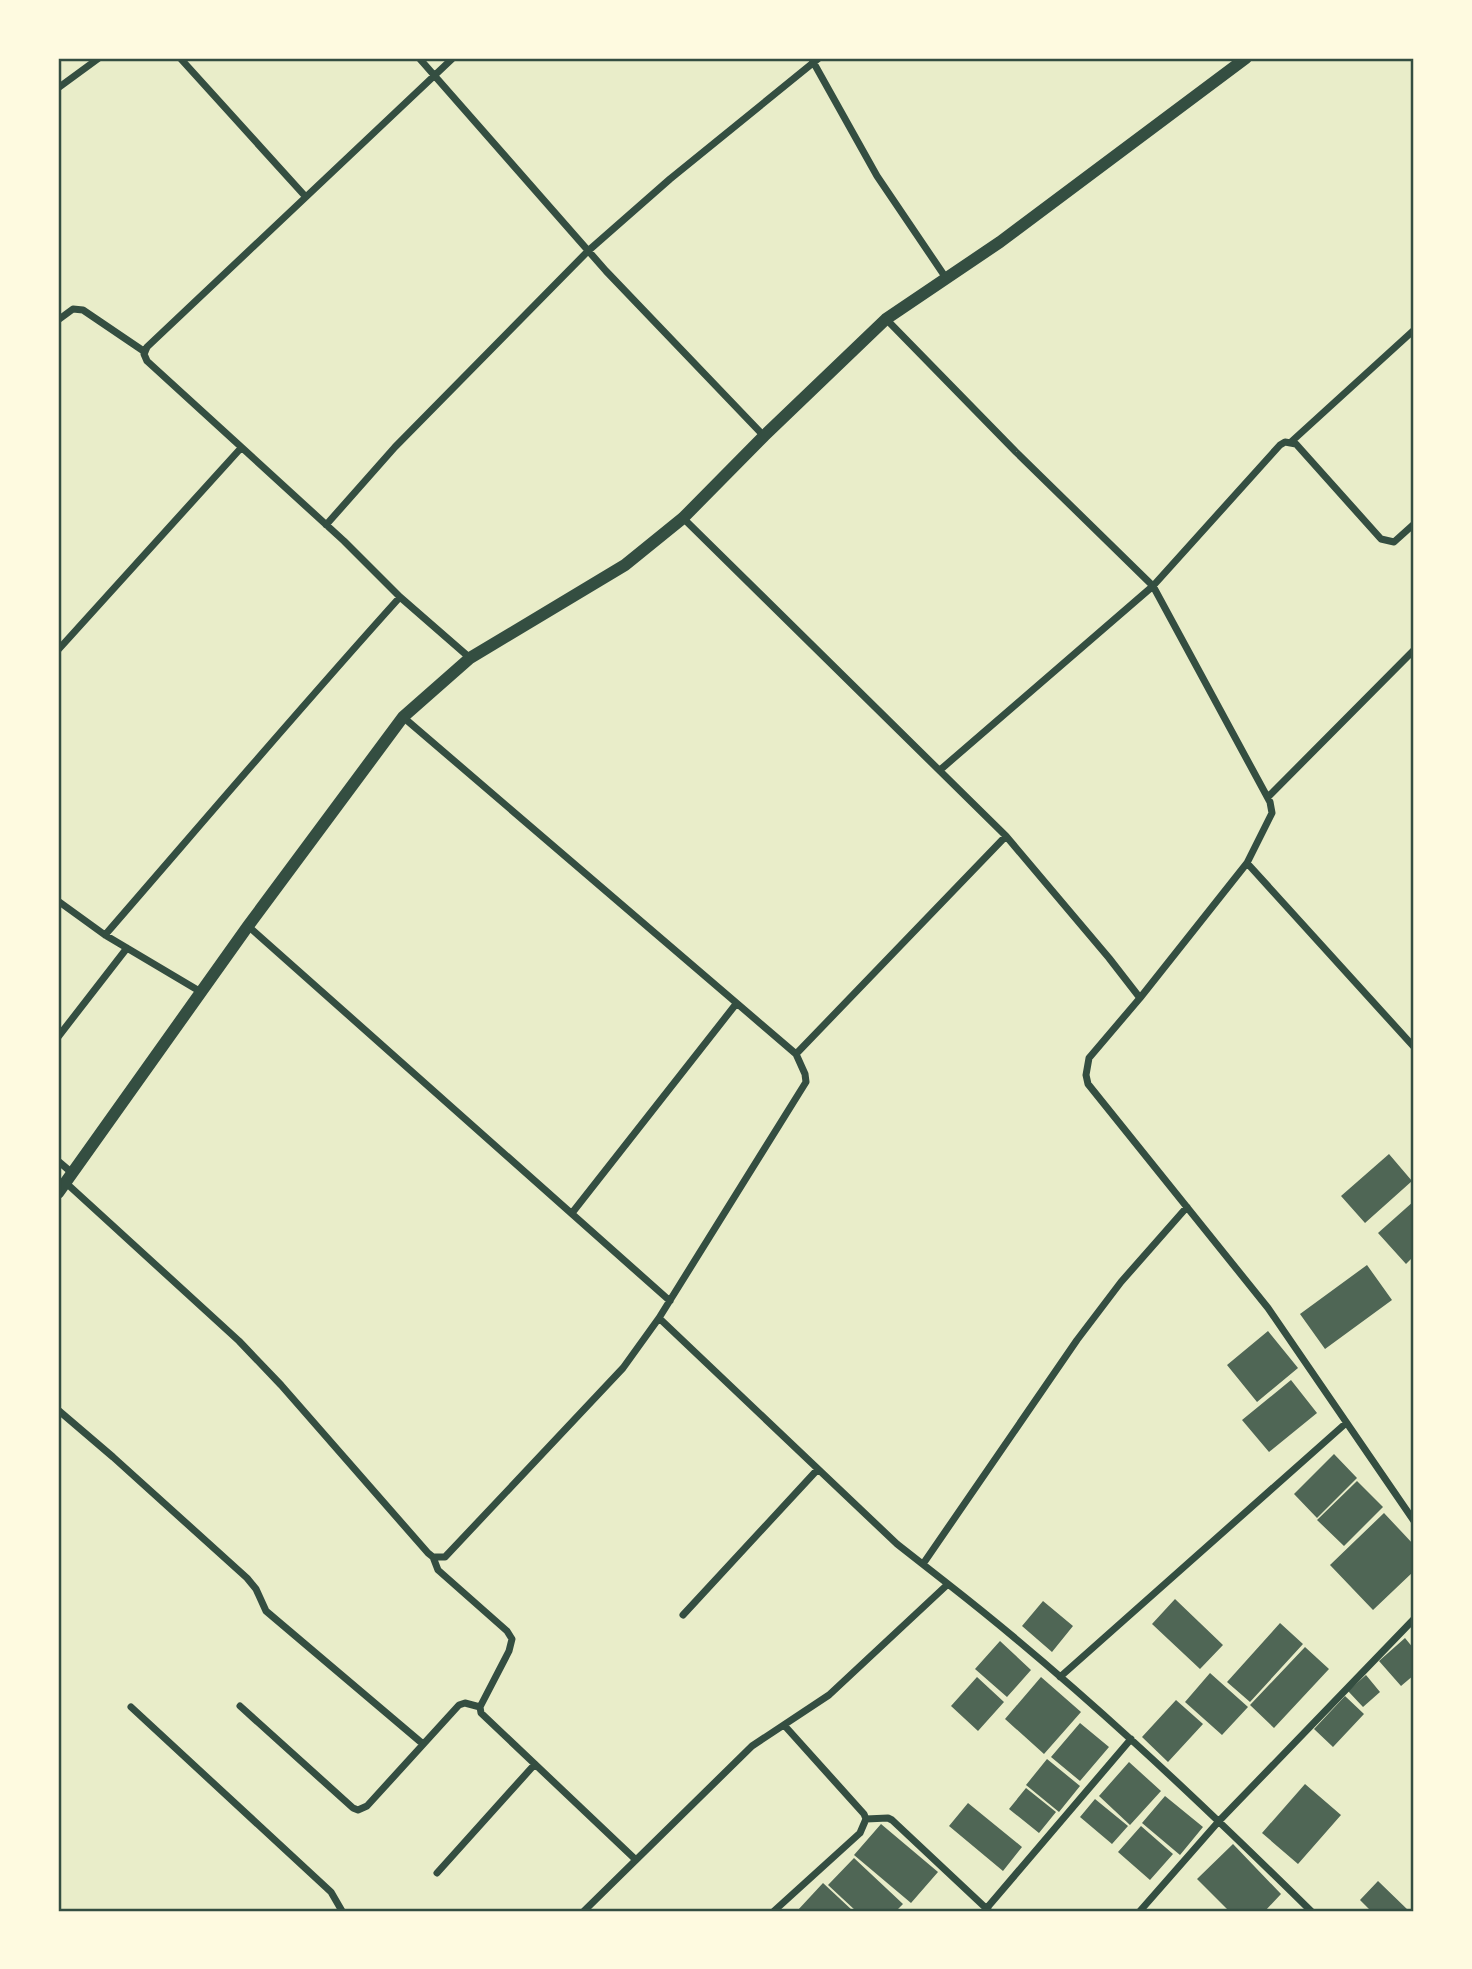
<svg xmlns="http://www.w3.org/2000/svg" width="1472" height="1969" font-family="Cabin,sans-serif">
<style>
.building{fill:#4f6655}
.lines{fill:none;stroke-linecap:round;stroke-linejoin:round}
.minor{stroke:#344e41;stroke-width:7}
.tertiary{stroke:#344e41;stroke-width:12}
.neatline{fill:none;stroke:#344e41;stroke-width:2.5}
</style>
<rect width="100%" height="100%" fill="#e9edc9"/>
<path class="building" d="M1389 1154 1412 1181 1365 1223 1341 1196Z
M1414 1201V1256L1406 1264 1378 1233Z
M1367 1265 1392 1300 1325 1349 1300 1314Z
M1268 1331 1298 1368 1257 1402 1227 1365Z
M1291 1380 1317 1413 1269 1452 1242 1420Z
M1334 1454 1357 1478 1317 1518 1294 1494Z
M1357 1481 1383 1507 1344 1546 1317 1520Z
M1384 1513 1414 1545V1571L1373 1610 1330 1565Z
M1175 1599 1223 1645 1200 1669 1152 1624Z
M1043 1601 1073 1626 1052 1652 1022 1626Z
M1280 1623 1303 1644 1250 1702 1227 1682Z
M1405 1638 1414 1649V1675L1401 1686 1379 1661Z
M1000 1641 1031 1670 1007 1697 975 1669Z
M1305 1647 1329 1669 1274 1728 1250 1705Z
M1210 1673 1248 1707 1222 1735 1185 1702Z
M1366 1675 1380 1692 1363 1707 1348 1691Z
M977 1677 1004 1702 978 1731 951 1706Z
M1041 1677 1081 1712 1044 1754 1005 1719Z
M1345 1696 1364 1714 1333 1747 1314 1729Z
M1176 1700 1203 1724 1168 1762 1142 1737Z
M1080 1723 1109 1747 1080 1781 1051 1757Z
M1047 1759 1080 1786 1059 1812 1026 1785Z
M1129 1762 1161 1791 1130 1825 1099 1796Z
M1305 1784 1341 1815 1298 1864 1262 1833Z
M1026 1788 1056 1812 1039 1833 1009 1809Z
M1165 1796 1203 1827 1180 1855 1142 1823Z
M1095 1799 1128 1826 1112 1844 1080 1817Z
M968 1803 1022 1847 1003 1871 949 1826Z
M881 1824 938 1872 911 1903 854 1855Z
M1141 1826 1173 1854 1150 1880 1118 1852Z
M1233 1844 1281 1894 1265 1911H1229L1197 1879Z
M854 1858 903 1904 896 1911H856L828 1885Z
M1378 1881 1409 1911H1371L1360 1900Z
M823 1883 853 1911H797Z"/>
<g class="lines">
<path class="minor" d="M180 58 305 196
M419 58 606 271 764 436
M453 58 147 347 144 354 147 361 344 541 400 597 470 658
M811 58 877 176 946 278
M58 88 99 58
M886 319 1016 452 1153 586 1270 802 1272 813 1247 863 1140 998
M58 320 73 309 83 310 145 352
M1291 442 1414 330
M683 518 1006 836 1109 958 1140 998 1089 1058 1086 1075 1088 1084 1268 1308 1414 1521
M326 525 395 447 588 251 670 179 819 58
M58 650 241 448
M403 717 796 1054 805 1074 806 1082 659 1318 897 1544 948 1584 829 1695 752 1746 584 1911
M940 770 1153 586 1280 445 1285 442 1296 444 1381 539 1394 542 1414 524
M1268 797 1414 650
M1247 863 1414 1047
M58 901 105 935 201 992
M248 926 670 1301
M105 935C203 822 300 708 400 597
M58 1037 127 948
M796 1054 1006 836
M58 1161 71 1172
M65 1182 239 1341 281 1385 428 1553 433 1557H445L623 1368 659 1318
M572 1213 736 1004
M58 1410 113 1457 247 1578 256 1589 266 1611 423 1744
M433 1557 438 1570 507 1631 512 1639 509 1651 480 1707 481 1713 635 1859
M923 1564 1077 1340 1121 1282 1187 1207
M948 1584C1076 1684 1195 1797 1311 1911
M683 1615 818 1469
M1060 1677 1345 1424
M240 1706 353 1808 358 1810 367 1806 459 1705 465 1703 480 1707
M131 1707 331 1892 342 1911
M866 1819 888 1818 892 1820 989 1911
M437 1873 535 1764
M986 1909 1131 1739
M774 1911 860 1833 866 1819 864 1814 784 1725
M1140 1911 1219 1821 1414 1619"/>
<path class="tertiary" d="M58 1193 248 926 403 717 470 658 625 565 683 518 764 436 886 319 1000 242 1246 58"/>
</g>
<rect width="1472" height="1969" fill="none" stroke="#fefae0" stroke-width="119"/>
<rect x="60" y="60" width="1352" height="1850" class="neatline"/>
</svg>
